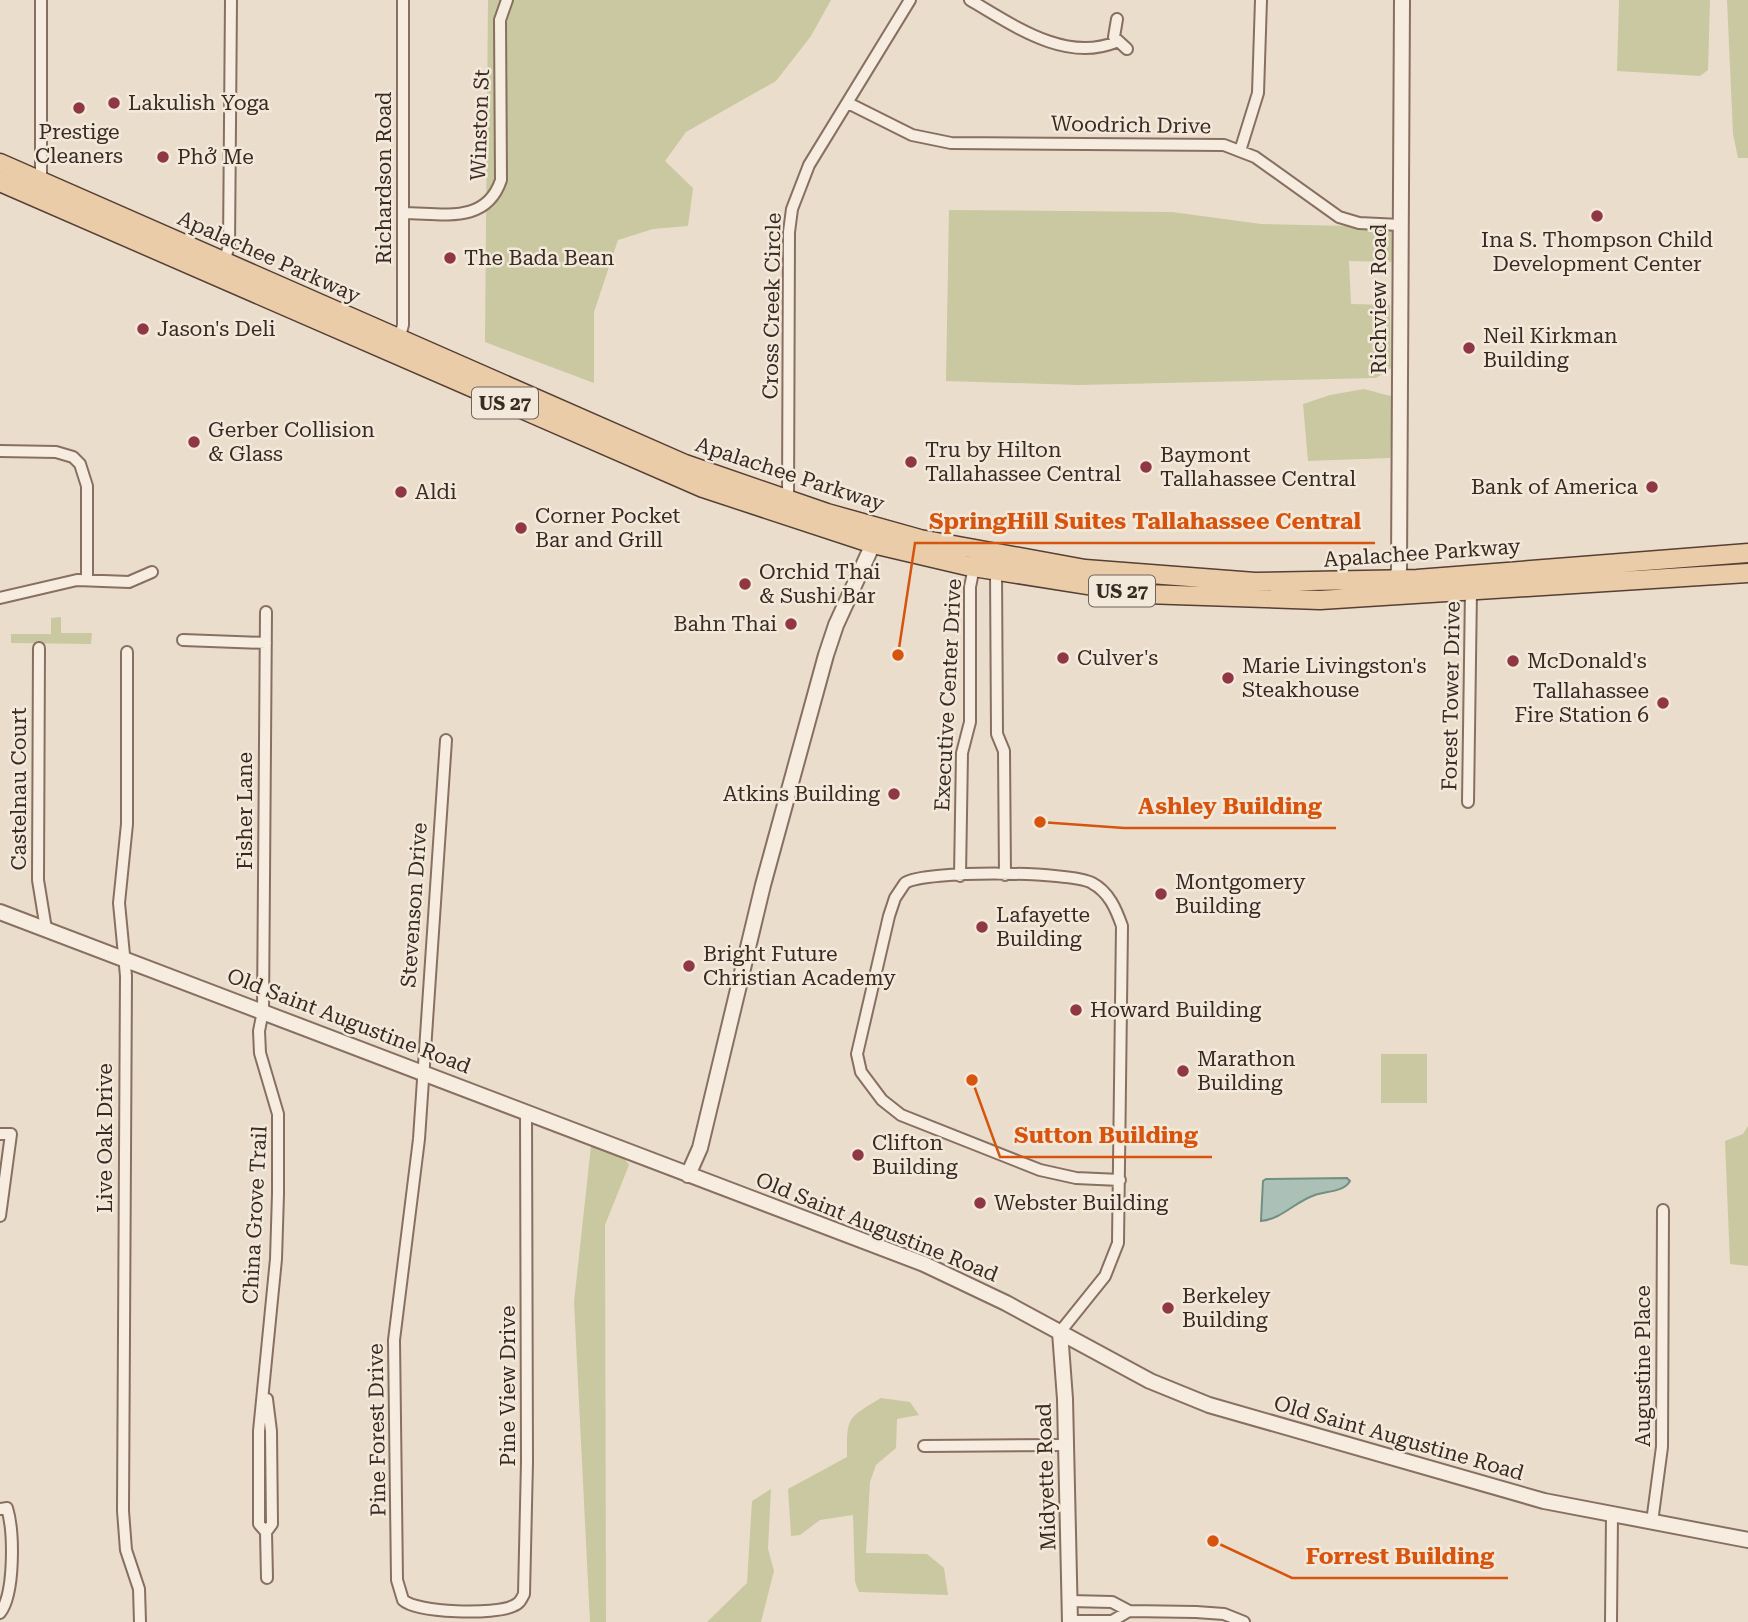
<svg xmlns="http://www.w3.org/2000/svg" width="1748" height="1622" font-family="'Roboto Serif',serif">
<style>
.green{fill:#c9c8a0}
.water{fill:#abc1b7;stroke:#728f83;stroke-width:2}
.lines{fill:none;stroke-linecap:round;stroke-linejoin:round}
.minor-casing{stroke:#877061;stroke-width:14}
.tertiary-casing{stroke:#877061;stroke-width:18}
.primary-casing{stroke:#563f34;stroke-width:21}
.minor{stroke:#f6ecdf;stroke-width:10}
.tertiary{stroke:#f6ecdf;stroke-width:14}
.primary{stroke:#eacca8;stroke-width:18}
.poi-dot{fill:#903744;stroke:#f3e9db;stroke-width:2.5}
.labels{text-anchor:middle;stroke-width:5;stroke-linejoin:round;paint-order:stroke}
.shield{fill:#f3e9db;stroke:#71635a;stroke-width:2}
.shield-label{font-size:19px;font-weight:bold;fill:#392a23}
.poi-label{font-size:21px;fill:#392a23;stroke:#f3e9db;text-anchor:start}
.street-label{font-size:21px;fill:#392a23;stroke:#f3e9db}
.leader{fill:none;stroke:#d6540e;stroke-width:2.5}
.callout-dot{fill:#d6540e;stroke:#f3e9db;stroke-width:2.5}
.callout-label{font-size:23px;text-anchor:middle;font-weight:bold;fill:#d6540e;stroke:#f3e9db;stroke-width:5;stroke-linejoin:round;paint-order:stroke}
</style>
<rect width="100%" height="100%" fill="#ebddcc"/>
<path class="green" d="M488 0H831L811 36 776 81 686 132 665 161 693 188 688 226 653 229 618 240 594 312V383L485 342Z
M1619 0H1710L1708 70 1700 76 1617 71Z
M1727 0H1748V158H1738L1733 134Z
M949 210 1172 212 1261 224 1395 227V262L1349 261 1351 304 1390 305 1391 368 1376 378 1078 385 946 381Z
M1364 389 1394 397 1390 458 1308 461 1303 404 1330 395Z
M61 617V633H92L91 644 11 643V634H51V618Z
M1381 1054H1427V1103H1381Z
M1748 1126V1266L1730 1264 1725 1141 1743 1134Z
M591 1146 619 1151 629 1165 605 1225 606 1622H590L574 1302Z
M881 1398 910 1402 919 1415 897 1419 896 1448 876 1465 870 1482 866 1553 927 1554 944 1568 948 1595 859 1592 855 1582 853 1515 820 1520 800 1535 791 1536 788 1489 847 1457C847 1417 846 1419 881 1398Z
M771 1489 768 1549 774 1571 761 1622H707L747 1583 752 1501Z"/>
<path class="water" d="M1347 1178 1350 1181C1344 1192 1327 1191 1315 1195 1296 1201 1282 1219 1261 1221L1263 1181 1266 1179Z"/>
<g class="lines">
<defs>
<path id="minor" d="M41 0V181
M970 0C1013 25 1065 63 1116 42
M1117 19 1114 37 1127 49
M848 103 912 135 951 143 1224 145 1255 157 1339 217 1359 223 1400 225
M1240 151 1258 93 1261 0
M403 213C442 213 486 225 501 180L500 20 507 0
M224 261 229 246 231 0
M398 343 403 325V0
M0 451 56 452 73 457 80 464 87 486V579
M788 505 789 232 792 209 809 165 910 0
M0 598 77 580 129 582 152 572
M266 612 263 1011 259 1031 260 1053 278 1114V1194L276 1259 259 1431V1524L266 1532
M183 640 266 643
M39 648 38 880 46 929
M127 652V824L119 903 126 976 123 1511 126 1550 139 1589 140 1622
M446 740 419 1139 394 1340 397 1580 403 1600C417 1613 495 1615 513 1606 519 1604 521 1600 524 1594L527 1462 526 1112
M1468 802 1471 590
M960 876 962 753 970 722V587L974 567 983 552 996 571 997 734 1004 751 1005 875
M0 1134H11L0 1216
M1060 1332 1105 1276 1118 1243 1122 926C1116 909 1109 892 1092 883 1071 871 925 870 905 883L895 898 889 916 857 1054 861 1072 882 1100 901 1115 1040 1170 1076 1178 1120 1180
M924 1446 1066 1445
M0 1509 7 1508C14 1531 15 1594 0 1613
M1652 1522 1662 1447 1663 1210
M267 1578 266 1532 272 1524 271 1431 267 1399
M1070 1601 1112 1602 1129 1611
M1070 1621H1112L1129 1611 1196 1612 1224 1614 1244 1622
M1611 1622 1612 1515"/>
<path id="tertiary" d="M1394 590 1399 569 1402 0
M0 912 924 1264 1006 1303 1150 1381 1209 1405 1544 1501 1748 1540
M688 1175 700 1148 763 885 826 655 836 625 873 544
M1060 1332 1065 1399 1070 1622"/>
<path id="primary" d="M0 163 685 464 827 513 920 539 1085 569 1255 582 1417 579 1748 553
M0 182 703 488 873 544 967 566 1144 594 1320 600 1748 573"/>
</defs>
<use href="#minor" class="minor-casing"/>
<use href="#tertiary" class="tertiary-casing"/>
<use href="#primary" class="primary-casing"/>
<use href="#minor" class="minor"/>
<use href="#tertiary" class="tertiary"/>
<use href="#primary" class="primary"/>
</g>
<g class="poi-dot">
<circle cx="114" cy="103" r="7"/>
<circle cx="79" cy="108" r="7"/>
<circle cx="163" cy="157" r="7"/>
<circle cx="1597" cy="216" r="7"/>
<circle cx="450" cy="258" r="7"/>
<circle cx="143" cy="329" r="7"/>
<circle cx="1469" cy="348" r="7"/>
<circle cx="194" cy="442" r="7"/>
<circle cx="911" cy="462" r="7"/>
<circle cx="1146" cy="467" r="7"/>
<circle cx="1652" cy="487" r="7"/>
<circle cx="401" cy="492" r="7"/>
<circle cx="521" cy="528" r="7"/>
<circle cx="745" cy="584" r="7"/>
<circle cx="791" cy="624" r="7"/>
<circle cx="1063" cy="658" r="7"/>
<circle cx="1513" cy="661" r="7"/>
<circle cx="1228" cy="678" r="7"/>
<circle cx="1663" cy="703" r="7"/>
<circle cx="894" cy="794" r="7"/>
<circle cx="1161" cy="894" r="7"/>
<circle cx="982" cy="927" r="7"/>
<circle cx="689" cy="966" r="7"/>
<circle cx="1076" cy="1010" r="7"/>
<circle cx="1183" cy="1071" r="7"/>
<circle cx="858" cy="1155" r="7"/>
<circle cx="980" cy="1203" r="7"/>
<circle cx="1168" cy="1308" r="7"/>
</g>
<g class="labels">
<g class="shield">
<rect x="472" y="387.5" width="66" height="31" rx="5"/>
<rect x="1089" y="575.5" width="66" height="31" rx="5"/>
</g>
<g class="shield-label">
<text x="505" y="410">US 27</text>
<text x="1122" y="598">US 27</text>
</g>
<g class="poi-label">
<text x="128" y="110">Lakulish Yoga</text>
<text x="79" y="139" text-anchor="middle">Prestige<tspan x="79" dy="24">Cleaners</tspan></text>
<text x="177" y="164">Phở Me</text>
<text x="1597" y="247" text-anchor="middle">Ina S. Thompson Child<tspan x="1597" dy="24">Development Center</tspan></text>
<text x="464" y="265">The Bada Bean</text>
<text x="157" y="336">Jason's Deli</text>
<text x="1483" y="343">Neil Kirkman<tspan x="1483" dy="24">Building</tspan></text>
<text x="208" y="437">Gerber Collision<tspan x="208" dy="24">&amp; Glass</tspan></text>
<text x="925" y="457">Tru by Hilton<tspan x="925" dy="24">Tallahassee Central</tspan></text>
<text x="1160" y="462">Baymont<tspan x="1160" dy="24">Tallahassee Central</tspan></text>
<text x="1638" y="494" text-anchor="end">Bank of America</text>
<text x="415" y="499">Aldi</text>
<text x="535" y="523">Corner Pocket<tspan x="535" dy="24">Bar and Grill</tspan></text>
<text x="759" y="579">Orchid Thai<tspan x="759" dy="24">&amp; Sushi Bar</tspan></text>
<text x="777" y="631" text-anchor="end">Bahn Thai</text>
<text x="1077" y="665">Culver's</text>
<text x="1527" y="668">McDonald's</text>
<text x="1242" y="673">Marie Livingston's<tspan x="1242" dy="24">Steakhouse</tspan></text>
<text x="1649" y="698" text-anchor="end">Tallahassee<tspan x="1649" dy="24">Fire Station 6</tspan></text>
<text x="880" y="801" text-anchor="end">Atkins Building</text>
<text x="1175" y="889">Montgomery<tspan x="1175" dy="24">Building</tspan></text>
<text x="996" y="922">Lafayette<tspan x="996" dy="24">Building</tspan></text>
<text x="703" y="961">Bright Future<tspan x="703" dy="24">Christian Academy</tspan></text>
<text x="1090" y="1017">Howard Building</text>
<text x="1197" y="1066">Marathon<tspan x="1197" dy="24">Building</tspan></text>
<text x="872" y="1150">Clifton<tspan x="872" dy="24">Building</tspan></text>
<text x="994" y="1210">Webster Building</text>
<text x="1182" y="1303">Berkeley<tspan x="1182" dy="24">Building</tspan></text>
</g>
<g class="street-label">
<text transform="translate(480 125) rotate(-88)" y="7">Winston St</text>
<text transform="translate(1131 125) rotate(1)" y="7">Woodrich Drive</text>
<text transform="translate(384 178) rotate(-90)" y="7">Richardson Road</text>
<text transform="translate(269 257) rotate(24)" y="7">Apalachee Parkway</text>
<text transform="translate(1379 299) rotate(-90)" y="7">Richview Road</text>
<text transform="translate(772 306) rotate(-89)" y="7">Cross Creek Circle</text>
<text transform="translate(790 474) rotate(18)" y="7">Apalachee Parkway</text>
<text transform="translate(1422 553) rotate(-4)" y="7">Apalachee Parkway</text>
<text transform="translate(948 695) rotate(-87)" y="7">Executive Center Drive</text>
<text transform="translate(1451 696) rotate(-89)" y="7">Forest Tower Drive</text>
<text transform="translate(19 789) rotate(-90)" y="7">Castelnau Court</text>
<text transform="translate(245 811) rotate(-90)" y="7">Fisher Lane</text>
<text transform="translate(414 905) rotate(-86)" y="7">Stevenson Drive</text>
<text transform="translate(349 1021) rotate(21)" y="7">Old Saint Augustine Road</text>
<text transform="translate(105 1138) rotate(-90)" y="7">Live Oak Drive</text>
<text transform="translate(255 1215) rotate(-87)" y="7">China Grove Trail</text>
<text transform="translate(877 1227) rotate(22)" y="7">Old Saint Augustine Road</text>
<text transform="translate(1643 1366) rotate(-90)" y="7">Augustine Place</text>
<text transform="translate(508 1386) rotate(-90)" y="7">Pine View Drive</text>
<text transform="translate(377 1430) rotate(-91)" y="7">Pine Forest Drive</text>
<text transform="translate(1399 1438) rotate(16)" y="7">Old Saint Augustine Road</text>
<text transform="translate(1046 1477) rotate(-92)" y="7">Midyette Road</text>
</g>
</g>
<path class="leader" d="M898 655L915 543H1375M1040 822L1124 828H1336M972 1080L1000 1157H1212M1213 1541L1292 1578H1508"/>
<g class="callout-dot">
<circle cx="898" cy="655" r="7"/>
<circle cx="1040" cy="822" r="7"/>
<circle cx="972" cy="1080" r="7"/>
<circle cx="1213" cy="1541" r="7"/>
</g>
<g class="callout-label">
<text x="1145" y="529">SpringHill Suites Tallahassee Central</text>
<text x="1230" y="814">Ashley Building</text>
<text x="1106" y="1143">Sutton Building</text>
<text x="1400" y="1564">Forrest Building</text>
</g>
</svg>
